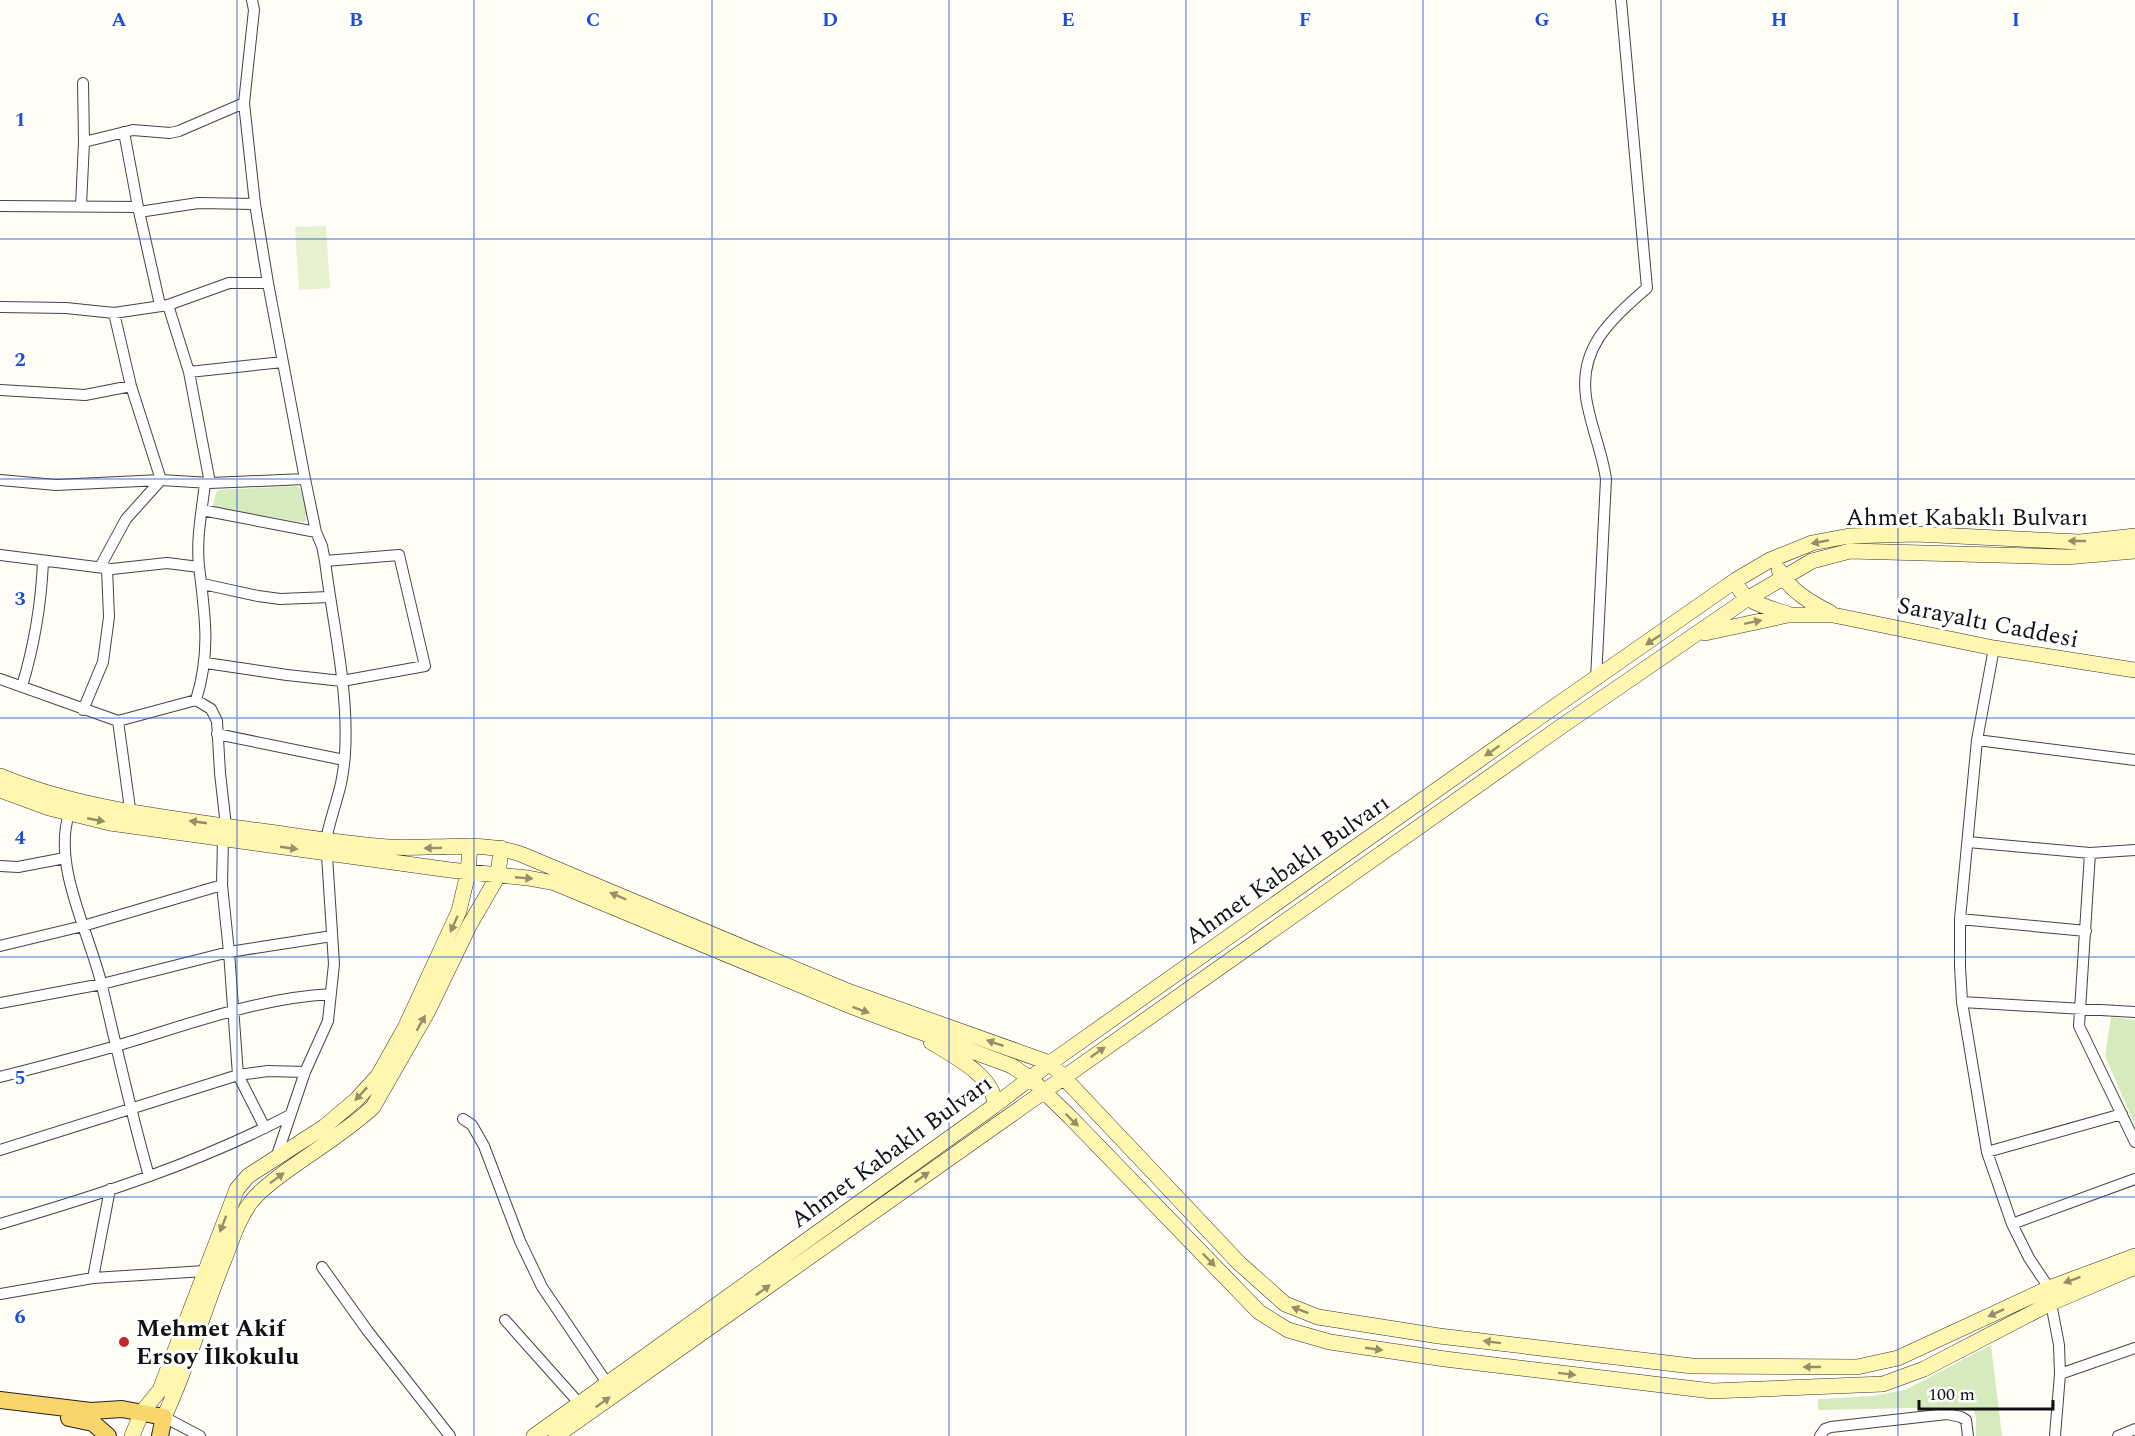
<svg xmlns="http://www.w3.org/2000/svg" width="2135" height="1436" font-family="Spectral,serif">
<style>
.green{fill:#d5ebbd}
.pitch{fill:#e6f2cf}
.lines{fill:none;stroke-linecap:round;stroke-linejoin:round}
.street-casing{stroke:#444;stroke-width:12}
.secondary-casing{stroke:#333;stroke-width:16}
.primary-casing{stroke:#222;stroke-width:18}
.street{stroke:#fff;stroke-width:10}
.secondary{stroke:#fff6b0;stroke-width:15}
.primary{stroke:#f9d66b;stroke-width:16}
.oneway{fill:#948f68}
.grid{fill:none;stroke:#1d4ed8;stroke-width:1.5;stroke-opacity:0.55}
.poi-dot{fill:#c4262e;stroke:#fff;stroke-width:2}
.labels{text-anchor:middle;stroke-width:6;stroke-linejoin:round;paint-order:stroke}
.street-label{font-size:24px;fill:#111;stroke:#fff}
.poi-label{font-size:24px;font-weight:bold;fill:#111;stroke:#fff;text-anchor:start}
.grid-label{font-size:20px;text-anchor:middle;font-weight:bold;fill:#1d4ed8;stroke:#fff;stroke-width:6;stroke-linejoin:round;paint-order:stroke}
</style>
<rect width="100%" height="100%" fill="#fffdf5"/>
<path class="green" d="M296 486 300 488 307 513 306 521 302 522 216 509 213 505 217 490Z
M2111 1017 2135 1020V1125L2105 1056Z
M1991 1345 2002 1436H1976V1417L1973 1409 1960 1407 1818 1410V1399L1872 1396 1905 1390Z"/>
<path class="pitch" d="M326 226 330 288 299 290 295 227Z"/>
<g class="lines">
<defs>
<path id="street" d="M244 103 254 10 252 0
M124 132 138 207
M84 142 133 130 170 133 179 131 244 103 255 204 268 283 305 479 316 532 322 546 325 561C333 625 349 690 345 754 344 767 342 782 338 795 334 810 329 824 326 840L334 964 328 1021 305 1072 276 1158
M0 206 138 207 160 305
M81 206 84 142 83 83
M139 212 198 203 255 204
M168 305 189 372 210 483
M0 307 66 308 114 313 168 305 229 283H268
M189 372 283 362
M0 390 85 395 131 386
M0 480 56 485 161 480 210 483 305 479
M202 510 316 532
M0 555 112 569 167 563 199 567
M100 567 126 519 161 480 131 386 114 313
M203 584 258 596 280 599 329 597
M1994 648 1977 740 1960 919V966L1962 1002 1987 1152 2012 1224 2029 1258 2049 1288
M206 663 287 675 342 681 425 666 399 555 325 561
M0 679 118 721 196 700C211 652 205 615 199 566 196 539 202 510 205 483
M1596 679 1606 479C1602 451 1590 425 1586 397 1579 346 1612 319 1647 288L1621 0
M22 686C35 643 41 606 43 562
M196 700 211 709 217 721 220 773 226 826
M83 710 103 662 109 617 107 568
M118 721 131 816
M217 734 344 760
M1977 740 2135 760
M69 814C52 866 90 934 102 986 117 1049 131 1113 149 1176
M223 838 222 885 229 952 238 1075 265 1128
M1968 842 2090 853 2135 850
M2090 853 2079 1026 2135 1142
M0 866 18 867 65 858
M1960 919 2086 931
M0 946 83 926 222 885
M1962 1002 2135 1012
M0 1003 102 984 229 952 332 936
M0 1077C39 1067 78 1057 116 1046 187 1025 257 998 331 994
M463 1119 472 1125 484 1146 520 1241 542 1287 607 1383
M0 1150 238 1075 268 1071 305 1072
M1987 1152 2122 1114
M0 1224C99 1195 199 1163 290 1115
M2012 1224 2135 1179
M322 1267 367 1330 450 1436
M93 1278 110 1189
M0 1294 93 1278 205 1271
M2051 1303 2059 1345 2060 1374 2055 1436
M505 1320 579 1403
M2060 1374 2135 1348
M164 1417 200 1436
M1820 1436 1825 1429 1831 1427 1947 1414 1961 1417 1966 1420 1968 1436
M2118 1436 2135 1429"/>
<path id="secondary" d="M1779 570C1789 590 1811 603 1831 613
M1736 580C1740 603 1769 607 1788 614
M1705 633 1788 615H1833L1994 648 2135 670
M0 776C77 808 157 816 239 828 288 834 338 843 388 847 433 850 480 839 523 855L845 990 1050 1063 1239 1263 1285 1304 1318 1317 1439 1336 1692 1366 1857 1367 1898 1358 2049 1288 2135 1256
M0 790 49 808 110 823 450 870 528 878 555 883 853 1007 1012 1066 1031 1079 1070 1117 1259 1312 1288 1330 1330 1342 1445 1359 1712 1391 1883 1384 1924 1369 2051 1303 2135 1267
M931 1042C952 1055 998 1078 994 1106
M164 1417C188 1366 203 1312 224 1260 232 1240 238 1219 251 1202 260 1190 273 1181 285 1172 314 1151 347 1131 373 1107L428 1011 469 926 498 876 501 848
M132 1436 142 1412 160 1390 237 1189 248 1176 324 1127 357 1099 378 1076 405 1028 459 911 468 873 470 846
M534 1436 994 1106 1050 1063 1547 712 1736 580 1770 560 1812 543 1849 536 1916 534 2080 542 2135 536
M556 1436 1559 728 1747 599 1812 561 1850 551 2066 557 2135 551"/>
<path id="primary" d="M0 1400 91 1411 122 1409 164 1417 160 1436
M69 1418 93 1423 108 1436"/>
</defs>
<use href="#street" class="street-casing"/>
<use href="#secondary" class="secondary-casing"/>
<use href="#primary" class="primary-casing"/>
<use href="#street" class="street"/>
<use href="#secondary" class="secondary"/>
<use href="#primary" class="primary"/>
</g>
<defs><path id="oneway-solid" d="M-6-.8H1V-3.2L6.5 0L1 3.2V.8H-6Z" transform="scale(1.5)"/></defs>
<g class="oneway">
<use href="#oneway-solid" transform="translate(2077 541) rotate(180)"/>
<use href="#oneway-solid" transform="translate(1820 542) rotate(169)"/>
<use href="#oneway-solid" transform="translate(1753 622) rotate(-12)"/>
<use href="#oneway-solid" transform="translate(1653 640) rotate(146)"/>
<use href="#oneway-solid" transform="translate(1492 751) rotate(145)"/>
<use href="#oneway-solid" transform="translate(96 820) rotate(11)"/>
<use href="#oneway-solid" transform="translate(198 822) rotate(-172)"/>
<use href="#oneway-solid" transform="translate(289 848) rotate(8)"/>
<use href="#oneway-solid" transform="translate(433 848) rotate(179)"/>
<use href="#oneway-solid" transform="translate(524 878) rotate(5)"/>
<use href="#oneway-solid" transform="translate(618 896) rotate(-157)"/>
<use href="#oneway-solid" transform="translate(454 924) rotate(114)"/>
<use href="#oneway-solid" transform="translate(861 1010) rotate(20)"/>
<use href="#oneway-solid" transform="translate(421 1023) rotate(-61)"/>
<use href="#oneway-solid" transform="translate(995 1043) rotate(-161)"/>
<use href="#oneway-solid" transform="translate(1098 1052) rotate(-35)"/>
<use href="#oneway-solid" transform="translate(361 1094) rotate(133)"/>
<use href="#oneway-solid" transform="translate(1072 1120) rotate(44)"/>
<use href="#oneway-solid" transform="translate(922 1177) rotate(-35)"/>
<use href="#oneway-solid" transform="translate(277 1178) rotate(-37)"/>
<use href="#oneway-solid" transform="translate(223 1224) rotate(111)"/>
<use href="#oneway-solid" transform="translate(1209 1260) rotate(46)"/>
<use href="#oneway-solid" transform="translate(2072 1280) rotate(160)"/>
<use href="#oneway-solid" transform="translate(763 1290) rotate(-36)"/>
<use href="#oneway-solid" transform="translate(1300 1310) rotate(-159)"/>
<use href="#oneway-solid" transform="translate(1996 1313) rotate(155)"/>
<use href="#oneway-solid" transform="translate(1492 1342) rotate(-173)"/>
<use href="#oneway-solid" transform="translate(1374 1349) rotate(8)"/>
<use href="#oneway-solid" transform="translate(1812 1367) rotate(-180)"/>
<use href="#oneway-solid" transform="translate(1567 1374) rotate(7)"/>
<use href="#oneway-solid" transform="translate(603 1402) rotate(-35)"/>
</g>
<path class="grid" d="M237 0V1436M474 0V1436M712 0V1436M949 0V1436M1186 0V1436M1423 0V1436M1661 0V1436M1898 0V1436M0 239H2135M0 479H2135M0 718H2135M0 957H2135M0 1197H2135"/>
<circle class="poi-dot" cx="124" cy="1342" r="6"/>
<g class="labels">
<g class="street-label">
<text x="1967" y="525">Ahmet Kabaklı Bulvarı</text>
<text transform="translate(1988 622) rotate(11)" y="8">Sarayaltı Caddesi</text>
<text transform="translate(1287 869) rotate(-35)" y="8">Ahmet Kabaklı Bulvarı</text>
<text transform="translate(891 1151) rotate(-36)" y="8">Ahmet Kabaklı Bulvarı</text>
</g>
<g class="poi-label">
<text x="136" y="1336">Mehmet Akif<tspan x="136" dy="28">Ersoy İlkokulu</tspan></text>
</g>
</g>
<g class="grid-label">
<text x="119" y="26">A</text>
<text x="356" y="26">B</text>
<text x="593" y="26">C</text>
<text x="830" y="26">D</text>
<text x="1068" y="26">E</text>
<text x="1305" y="26">F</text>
<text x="1542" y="26">G</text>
<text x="1779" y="26">H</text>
<text x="2016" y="26">I</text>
<text x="20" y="126">1</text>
<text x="20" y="366">2</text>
<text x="20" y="605">3</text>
<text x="20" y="844">4</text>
<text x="20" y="1084">5</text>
<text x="20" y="1323">6</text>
</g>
<path d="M1919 1400v9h134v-9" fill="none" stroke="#111111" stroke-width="3"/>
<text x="1928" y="1400" font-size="18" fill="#111111" stroke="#ffffff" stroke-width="4.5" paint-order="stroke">100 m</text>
</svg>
